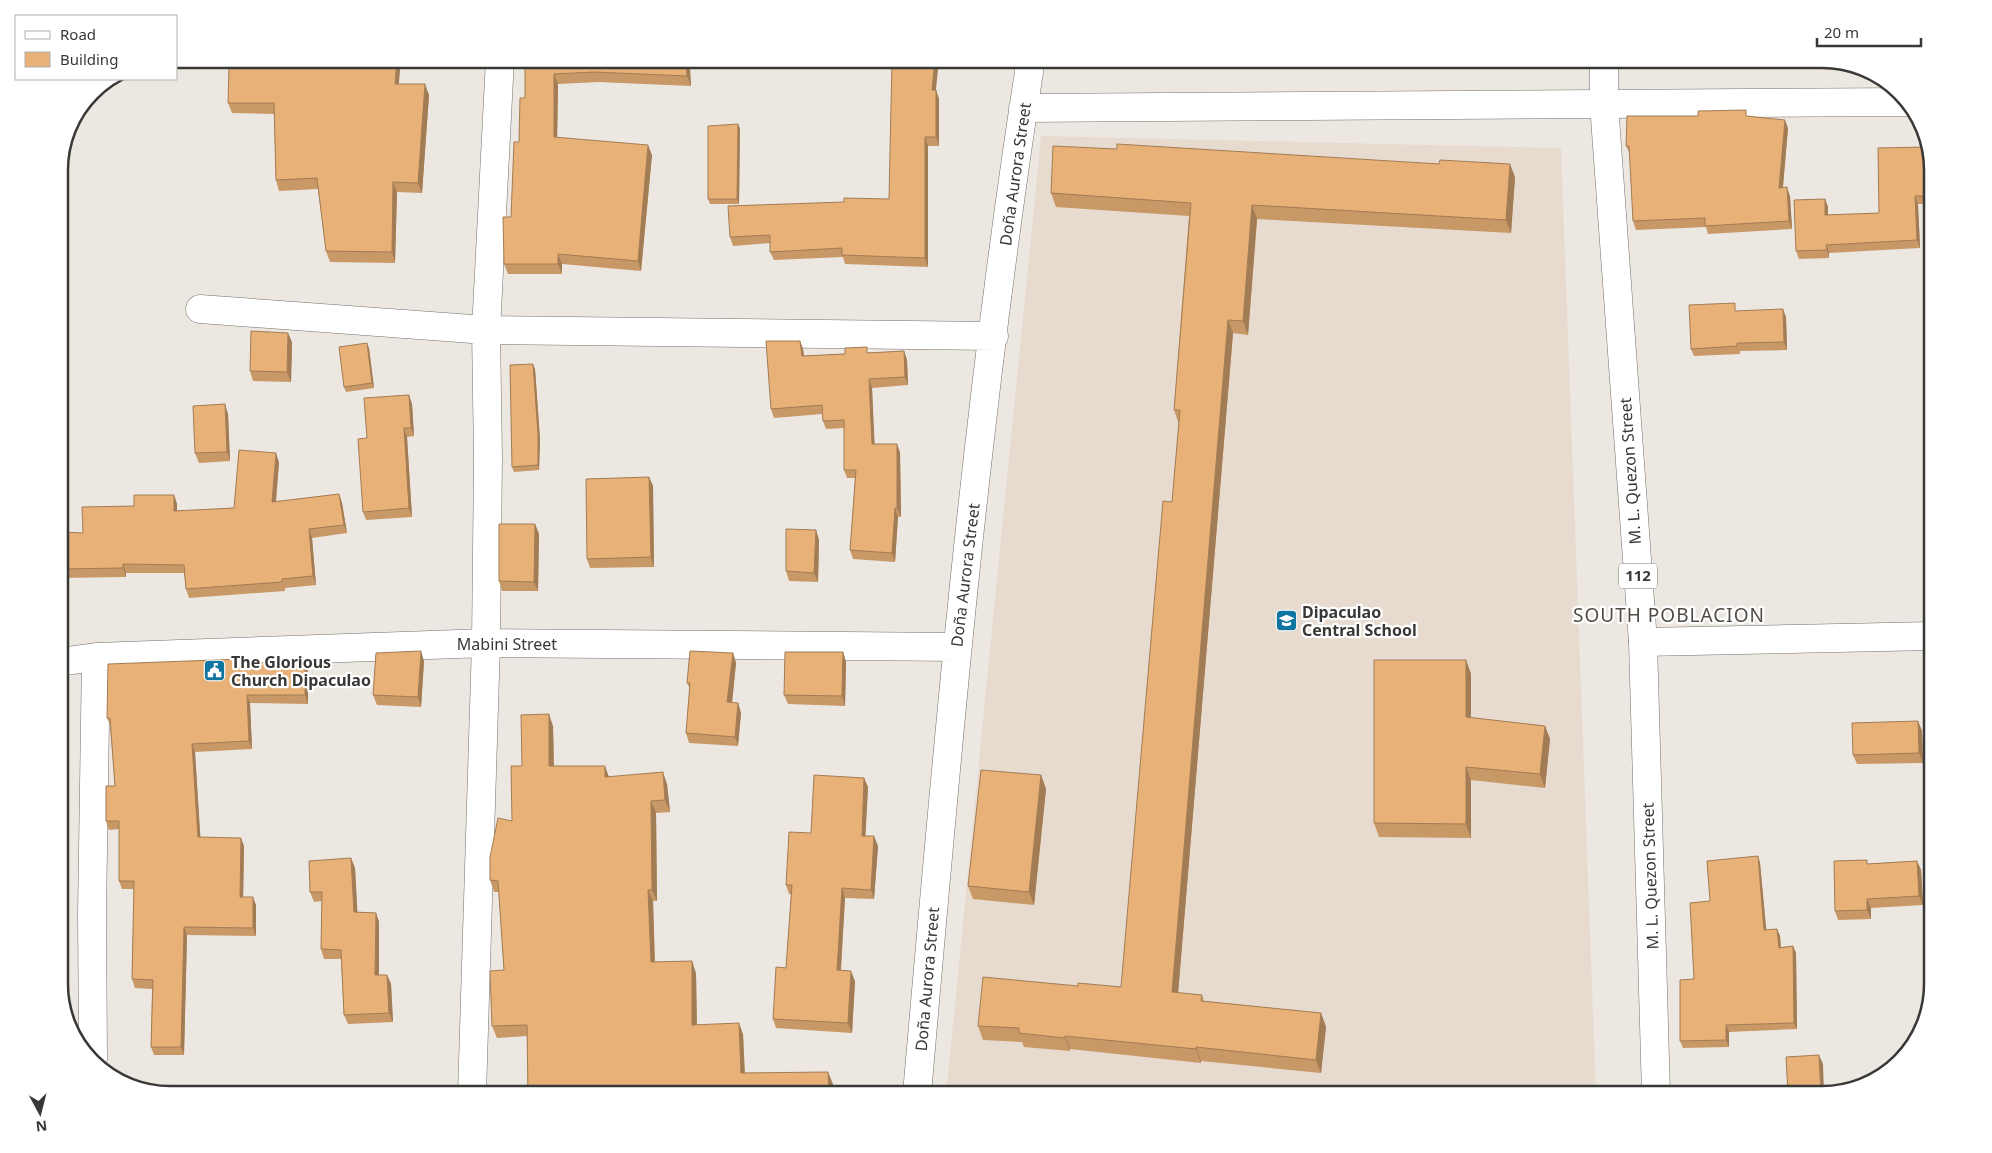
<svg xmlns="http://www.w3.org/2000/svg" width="1992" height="1153" font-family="'Noto Sans',sans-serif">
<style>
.built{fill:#e7dbcf}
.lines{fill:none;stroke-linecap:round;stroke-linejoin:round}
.street-casing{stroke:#75706b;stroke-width:29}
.primary-casing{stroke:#75706b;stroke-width:29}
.street{stroke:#fff;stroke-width:28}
.primary{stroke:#fff;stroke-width:28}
.wall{fill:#c89867}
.shaded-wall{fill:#a27c54}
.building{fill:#e8b178;stroke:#a27c54}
.labels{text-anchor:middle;stroke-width:4.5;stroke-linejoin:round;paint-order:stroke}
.shield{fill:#fff;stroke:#757472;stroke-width:1}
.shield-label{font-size:15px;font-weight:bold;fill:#3a3836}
.street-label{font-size:16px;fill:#3a3836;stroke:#fff}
.poi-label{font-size:16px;font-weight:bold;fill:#3a3836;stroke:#fff;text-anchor:start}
.quarter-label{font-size:19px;letter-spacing:1px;fill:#504b46;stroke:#fff}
.rim{fill:none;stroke:#3a3836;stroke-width:2.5}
</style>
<rect width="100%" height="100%" fill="#ede7e1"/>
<path class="built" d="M1041 136 1561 148 1596 1094H946Z"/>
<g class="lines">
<defs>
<path id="street" d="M1023 108 1906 102
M200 309 486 330 994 336
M1643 642 1933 636
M59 662 96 657 486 643 956 647
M93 1058 92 914 96 657
M472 1094 486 643 488 458 486 330 500 59
M917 1094C947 748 977 402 1031 59"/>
<path id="primary" d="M1604 59V104L1643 642 1656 1094"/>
</defs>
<use href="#street" class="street-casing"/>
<use href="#primary" class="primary-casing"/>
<use href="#street" class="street"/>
<use href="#primary" class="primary"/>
</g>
<path class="wall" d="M525 59H704L705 68 690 69 691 86 598 82 558 84 557 137 652 155 641 271 562 264V274H508L504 264 511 217 519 142 525 98Z
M758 59H794V68L761 66Z
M399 84 429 95 422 193 397 192 395 263 330 262 326 251 318 189 279 191 276 180 274 114 232 113 228 103Z
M936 90 939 99V146H928V267L845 264 843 257 774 260 770 252V243L733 246 730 237 844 202 889 199Z
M1748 116 1788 128 1783 188 1790 196 1792 229 1708 234 1706 227 1636 230 1633 221 1630 154 1626 146Z
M738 124 740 129 739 204H710L708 199Z
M1928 155V204H1918L1920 248 1829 253V258L1799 259 1796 251 1825 199 1828 207V215L1879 213Z
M1515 177 1511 233 1257 219 1248 335 1233 333 1178 993 1202 995 1204 1001 1321 1013 1326 1027 1321 1073 1201 1061V1063L1070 1049V1051L1024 1047 1022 1042 983 1040 978 1026 1078 986 1121 987 1172 502 1179 424 1174 410 1189 216 1056 207 1051 193Z
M1738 311 1786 317 1787 350 1740 351V354L1694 356 1691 349Z
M800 341 803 349 804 356 904 351 907 360 908 385 872 388 874 444 900 452 901 517H898L895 562 853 559 850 550 855 478H847L844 470V428L826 429 823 421 822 414 774 418 771 409Z
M292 342 291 382 253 381 250 371Z
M369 348 374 388 346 392 344 387Z
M535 369 540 439 539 470 514 472 512 467Z
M409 395 412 404 414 436 407 437 412 517 366 520 363 512 367 438Z
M228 414 230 461 199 463 195 453Z
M279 462 276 502 339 494 342 503 347 533 312 538 316 585 285 588V591L189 598 186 589 184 573H126V577L59 578V532L83 533 134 506 174 495 177 504V511L234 508Z
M649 477 653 486 654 567 590 568 587 559Z
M535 524 539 534 538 591H502L499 581Z
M816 530 819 540 818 582 789 581 786 571Z
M843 652 846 662 845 706 788 704 784 695Z
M733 653 736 663 732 703H738L741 713 738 746 689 743 686 733 690 689 687 683Z
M1466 660 1471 674V718L1545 726 1550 739 1545 788 1471 780V838L1379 837 1374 823Z
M424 661 421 707 377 705 373 695Z
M243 663 308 671V704L250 703 252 749 195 752 200 837 244 846 243 897 256 905V936L187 935 184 1055H154L151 1047 152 989 135 988 132 979 134 889H122L119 881V829L109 830 106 821 115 786 110 725 107 718Z
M1918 721 1922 731 1923 763 1857 764 1853 755Z
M553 726 554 766 609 777 667 784 670 812 656 813 657 901H653L655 962 696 973 697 1025 743 1034 745 1073 833 1084V1094H528L527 1036 497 1038 492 1026 504 970 499 892H494L490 880 512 821 522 766Z
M1041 775 1046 789 1034 905 973 899 968 886Z
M864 778 868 787 865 836 878 846 874 899 845 898 841 971 855 981 852 1033 776 1028 773 1019 786 968 791 894H789L786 885 811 833Z
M1758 856 1760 863 1766 930 1777 929 1780 936 1781 947 1793 946 1796 953 1797 1029 1729 1032V1047L1683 1048 1680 1041 1710 901Z
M351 858 355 868 357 912 376 913 379 922V975H387L391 984 393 1022 348 1024 344 1015 341 959H324L321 949 322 901 314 902 310 892Z
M1917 861 1921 870 1923 905 1871 908V919L1838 920 1835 911 1868 864Z"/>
<path class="shaded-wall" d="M397 59H401L398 94 395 84Z
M686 59 690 69 691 86 687 76Z
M702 59H704L705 68Z
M790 59H794V68Z
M935 59H939L935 99 932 90Z
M554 74 558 84 557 147 554 137Z
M425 84 429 95 422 193 418 183Z
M936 90 939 99V146L936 137Z
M1785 120 1788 128 1782 196 1779 188Z
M738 124 740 129 739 204 737 199Z
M925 137 928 146V267L925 258Z
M648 145 652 155 641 271 638 261Z
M1925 147 1928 155V204L1925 196Z
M1510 164 1515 177 1511 233 1506 220Z
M393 182 397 192 395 263 392 252Z
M1787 187 1790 196 1792 229 1789 221Z
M1915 196 1918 204 1920 248 1917 240Z
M1825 199 1828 207V223L1825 215Z
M1252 205 1257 219 1248 335 1243 321Z
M1826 245 1829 253V258L1827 250Z
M558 254 562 264V274L558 264Z
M1783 309 1786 317 1787 350 1784 342Z
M1228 320 1233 333 1177 1006 1172 992Z
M288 333 292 342 291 382 287 372Z
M800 341 803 349 805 365 802 356Z
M367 343 369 348 374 388 372 383Z
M904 351 907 360 908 385 905 377Z
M533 364 535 369 540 439 539 470 538 465Z
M869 379 872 388 875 452 872 444Z
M409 395 412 404 414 436 411 428Z
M225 404 228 414 230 461 227 452Z
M404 428 407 437 412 517 409 508Z
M897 444 900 452 901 517 897 508Z
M276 453 279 462 275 511 272 502Z
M649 477 653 486 654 567 651 557Z
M339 494 342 503 347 533 344 525Z
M174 495 177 504V519L174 511Z
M895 508 898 517 895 562 892 553Z
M535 524 539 534 538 591 534 582Z
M309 529 312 538 316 585 313 576Z
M816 530 819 540 818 582 814 573Z
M123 564 126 573V577L123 568Z
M421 651 424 661 421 707 418 697Z
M843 652 846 662 845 706 842 696Z
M733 653 736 663 731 712 727 702Z
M1466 660 1471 674V731L1466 717Z
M305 662 308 671V704L305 695Z
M247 695 250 703 252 749 249 741Z
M738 703 741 713 738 746 735 737Z
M549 714 553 726 554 778 549 766Z
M1918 721 1922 731 1923 763 1919 753Z
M1545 726 1550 739 1545 788 1540 774Z
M192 744 195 752 201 846 198 837Z
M605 766 609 777H605Z
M1466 767 1471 780V838L1466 824Z
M663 772 667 784 670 812 665 800Z
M1041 775 1046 789 1034 905 1029 892Z
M864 778 868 787 865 845 862 836Z
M651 801 656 813 657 901 652 890Z
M874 836 878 846 874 899 871 890Z
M241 838 244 846 243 905 240 897Z
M1758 856 1760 863 1767 937 1764 930Z
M351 858 355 868 358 922 354 912Z
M1917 861 1921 870 1923 905 1919 896Z
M842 888 845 898 840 980 837 970Z
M648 890 653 901 655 973 651 962Z
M253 897 256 905V936L253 928Z
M1867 899 1871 908V919L1867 910Z
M376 913 379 922V985L375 975Z
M184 927 187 935 184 1055 181 1047Z
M1777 929 1780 936 1781 954 1779 948Z
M1793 946 1796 953 1797 1029 1794 1023Z
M692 961 696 973 697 1036 692 1025Z
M851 971 855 981 852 1033 848 1023Z
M387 975 391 984 393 1022 389 1013Z
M1321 1013 1326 1027 1321 1073 1316 1060Z
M739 1023 743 1034 745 1085 741 1073Z
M1726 1025 1729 1032V1047L1726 1040Z
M1065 1036 1070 1049V1051L1065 1038Z
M1196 1047 1201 1061V1063L1196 1049Z
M1819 1055 1823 1064 1824 1094H1821Z
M828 1072 833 1084V1094H829Z"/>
<path class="building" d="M309 59H397L395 84H425L418 183 393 182 392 252 326 251 317 178 276 180 274 103H228L229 66H310Z
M525 59H686L687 76 594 72 554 74V137L648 145 638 261 558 254V264H504L503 217H511L514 142H519L520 98H525Z
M892 59H935L932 90H936V137H925V258L842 255V248L770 252V235L730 237 728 206 844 202V198L889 199Z
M1746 110V116L1785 120 1779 188 1787 187 1789 221 1705 226V218L1633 221 1629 146H1626L1627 116H1698V111Z
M738 124 737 199H708V126Z
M1117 144 1439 164 1440 160 1510 164 1506 220 1252 205 1243 321 1228 320 1172 992 1202 995 1201 1001 1321 1013 1316 1060 1196 1047V1049L1065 1036V1038L1019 1033V1028L978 1026 983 977 1078 986V983L1121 987 1163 501 1172 502 1180 410H1174L1191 203 1051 193 1053 146 1117 149Z
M1925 147V196H1915L1917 240 1826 245 1827 250 1796 251 1794 200 1825 199V215L1879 213 1878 148Z
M1735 303V311L1783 309 1784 342 1737 343V346L1691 349 1689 305Z
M251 331 288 333 287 372 250 371Z
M766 341H800L802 356 845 354V348L867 347V353L904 351 905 377 869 379 872 444H897V508H895L892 553 850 550 856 470H844V420L823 421 822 405 771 409Z
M367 343 372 383 344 387 339 347Z
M533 364 538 434V465L512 467 510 365Z
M409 395 411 428H404L409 508 363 512 358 439 367 438 364 398Z
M225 404 227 452 195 453 193 406Z
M239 450 276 453 272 502 339 494 344 525 309 529 313 576 282 579V582L186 589 184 565 123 564V568L59 569V532L83 533 82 507 134 506V495H174V511L234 508Z
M649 477 651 557 587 559 586 479Z
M499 524H535L534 582 499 581Z
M786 529 816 530 814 573 786 571Z
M421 651 418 697 373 695 376 653Z
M690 651 733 653 727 702 738 703 735 737 686 733 690 683H687Z
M785 652H843L842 696 784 695Z
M241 659 242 663 305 662V695H247L249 741 192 744 198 837 241 838 240 897H253V928L184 927 181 1047H151L153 980 132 979 134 881H119V821H106V786H115L110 718H107L108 664Z
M1374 660H1466V717L1545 726 1540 774 1466 767V824L1374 823Z
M549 714V766H605V777L663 772 665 800 651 801 652 890H648L651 962 692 961V1025L739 1023 741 1073 828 1072 829 1094H528L527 1025 492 1026 490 971 504 970 498 881 490 880V857L498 818 512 821 511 766H522L521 715Z
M1918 721 1919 753 1853 755 1852 723Z
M981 770 1041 775 1029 892 968 886Z
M814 775 864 778 862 836H874L871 890 842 888 837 970 851 971 848 1023 773 1019 776 967 786 968 792 885H786L789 832 811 833Z
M1758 856 1764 930 1777 929 1779 948 1793 946 1794 1023 1726 1025V1040L1680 1041V980L1694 979 1690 903 1710 901 1707 861Z
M351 858 354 912 376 913 375 975H387L389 1013 344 1015 341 950 321 949 322 892H310L309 861Z
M1867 860V864L1917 861 1919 896 1867 899V910L1835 911 1834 861Z
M1819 1055 1821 1094H1788L1786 1057Z
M388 1092 389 1094H363Z"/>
<defs>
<symbol id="school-square" viewBox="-11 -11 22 22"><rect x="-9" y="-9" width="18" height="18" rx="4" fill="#1175a1" stroke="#fff"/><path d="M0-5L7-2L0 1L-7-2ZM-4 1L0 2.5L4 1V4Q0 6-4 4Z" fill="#fff"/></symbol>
<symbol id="civic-square" viewBox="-11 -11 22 22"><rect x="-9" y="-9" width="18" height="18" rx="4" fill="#1175a1" stroke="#fff"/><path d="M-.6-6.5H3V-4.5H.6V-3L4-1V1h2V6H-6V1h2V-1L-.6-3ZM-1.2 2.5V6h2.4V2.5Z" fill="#fff"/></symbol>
</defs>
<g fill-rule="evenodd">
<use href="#school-square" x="1274" y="608" width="25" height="25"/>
<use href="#civic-square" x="202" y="658" width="25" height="25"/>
</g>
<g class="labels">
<rect class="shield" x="1619" y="563.5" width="38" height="25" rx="4"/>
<g class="shield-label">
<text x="1638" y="581">112</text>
</g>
<g class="street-label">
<text transform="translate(1015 174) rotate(-82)" y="6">Doña Aurora Street</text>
<text transform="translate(1630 471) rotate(-94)" y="6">M. L. Quezon Street</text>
<text transform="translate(965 575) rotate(-83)" y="6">Doña Aurora Street</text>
<text x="507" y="650">Mabini Street</text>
<text transform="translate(1650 876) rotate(-92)" y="6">M. L. Quezon Street</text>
<text transform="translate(927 979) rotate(-85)" y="6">Doña Aurora Street</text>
</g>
<g class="poi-label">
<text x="1302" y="618">Dipaculao<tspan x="1302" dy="18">Central School</tspan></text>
<text x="231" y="668">The Glorious<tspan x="231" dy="18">Church Dipaculao</tspan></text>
</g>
<g class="quarter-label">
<text x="1669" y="622">SOUTH POBLACION</text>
</g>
</g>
<path d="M0 0H1992V1153H0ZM170 68H1822A102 102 0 0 1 1924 170V984A102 102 0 0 1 1822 1086H170A102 102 0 0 1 68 984V170A102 102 0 0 1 170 68Z" fill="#fff" fill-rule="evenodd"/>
<path class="rim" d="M170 68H1822A102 102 0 0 1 1924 170V984A102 102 0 0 1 1822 1086H170A102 102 0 0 1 68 984V170A102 102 0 0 1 170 68Z"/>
<rect x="15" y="15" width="162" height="65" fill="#ffffff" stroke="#b0afaf"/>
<rect x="25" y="31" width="25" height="8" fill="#ffffff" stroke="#b0afaf"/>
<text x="60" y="40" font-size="15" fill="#3a3836">Road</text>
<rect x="25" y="52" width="25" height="15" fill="#e8b178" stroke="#b0afaf"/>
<text x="60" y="65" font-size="15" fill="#3a3836">Building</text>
<g transform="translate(40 1113) rotate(173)" stroke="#ffffff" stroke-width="4" paint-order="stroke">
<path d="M0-4L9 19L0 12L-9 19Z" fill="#3a3836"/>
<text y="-8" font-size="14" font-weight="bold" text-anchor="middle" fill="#3a3836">N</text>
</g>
<path d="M1817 38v8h104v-8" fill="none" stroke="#3a3836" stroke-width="2.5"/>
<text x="1824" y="38" font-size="15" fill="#3a3836" stroke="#ffffff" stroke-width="4" paint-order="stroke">20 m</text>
</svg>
